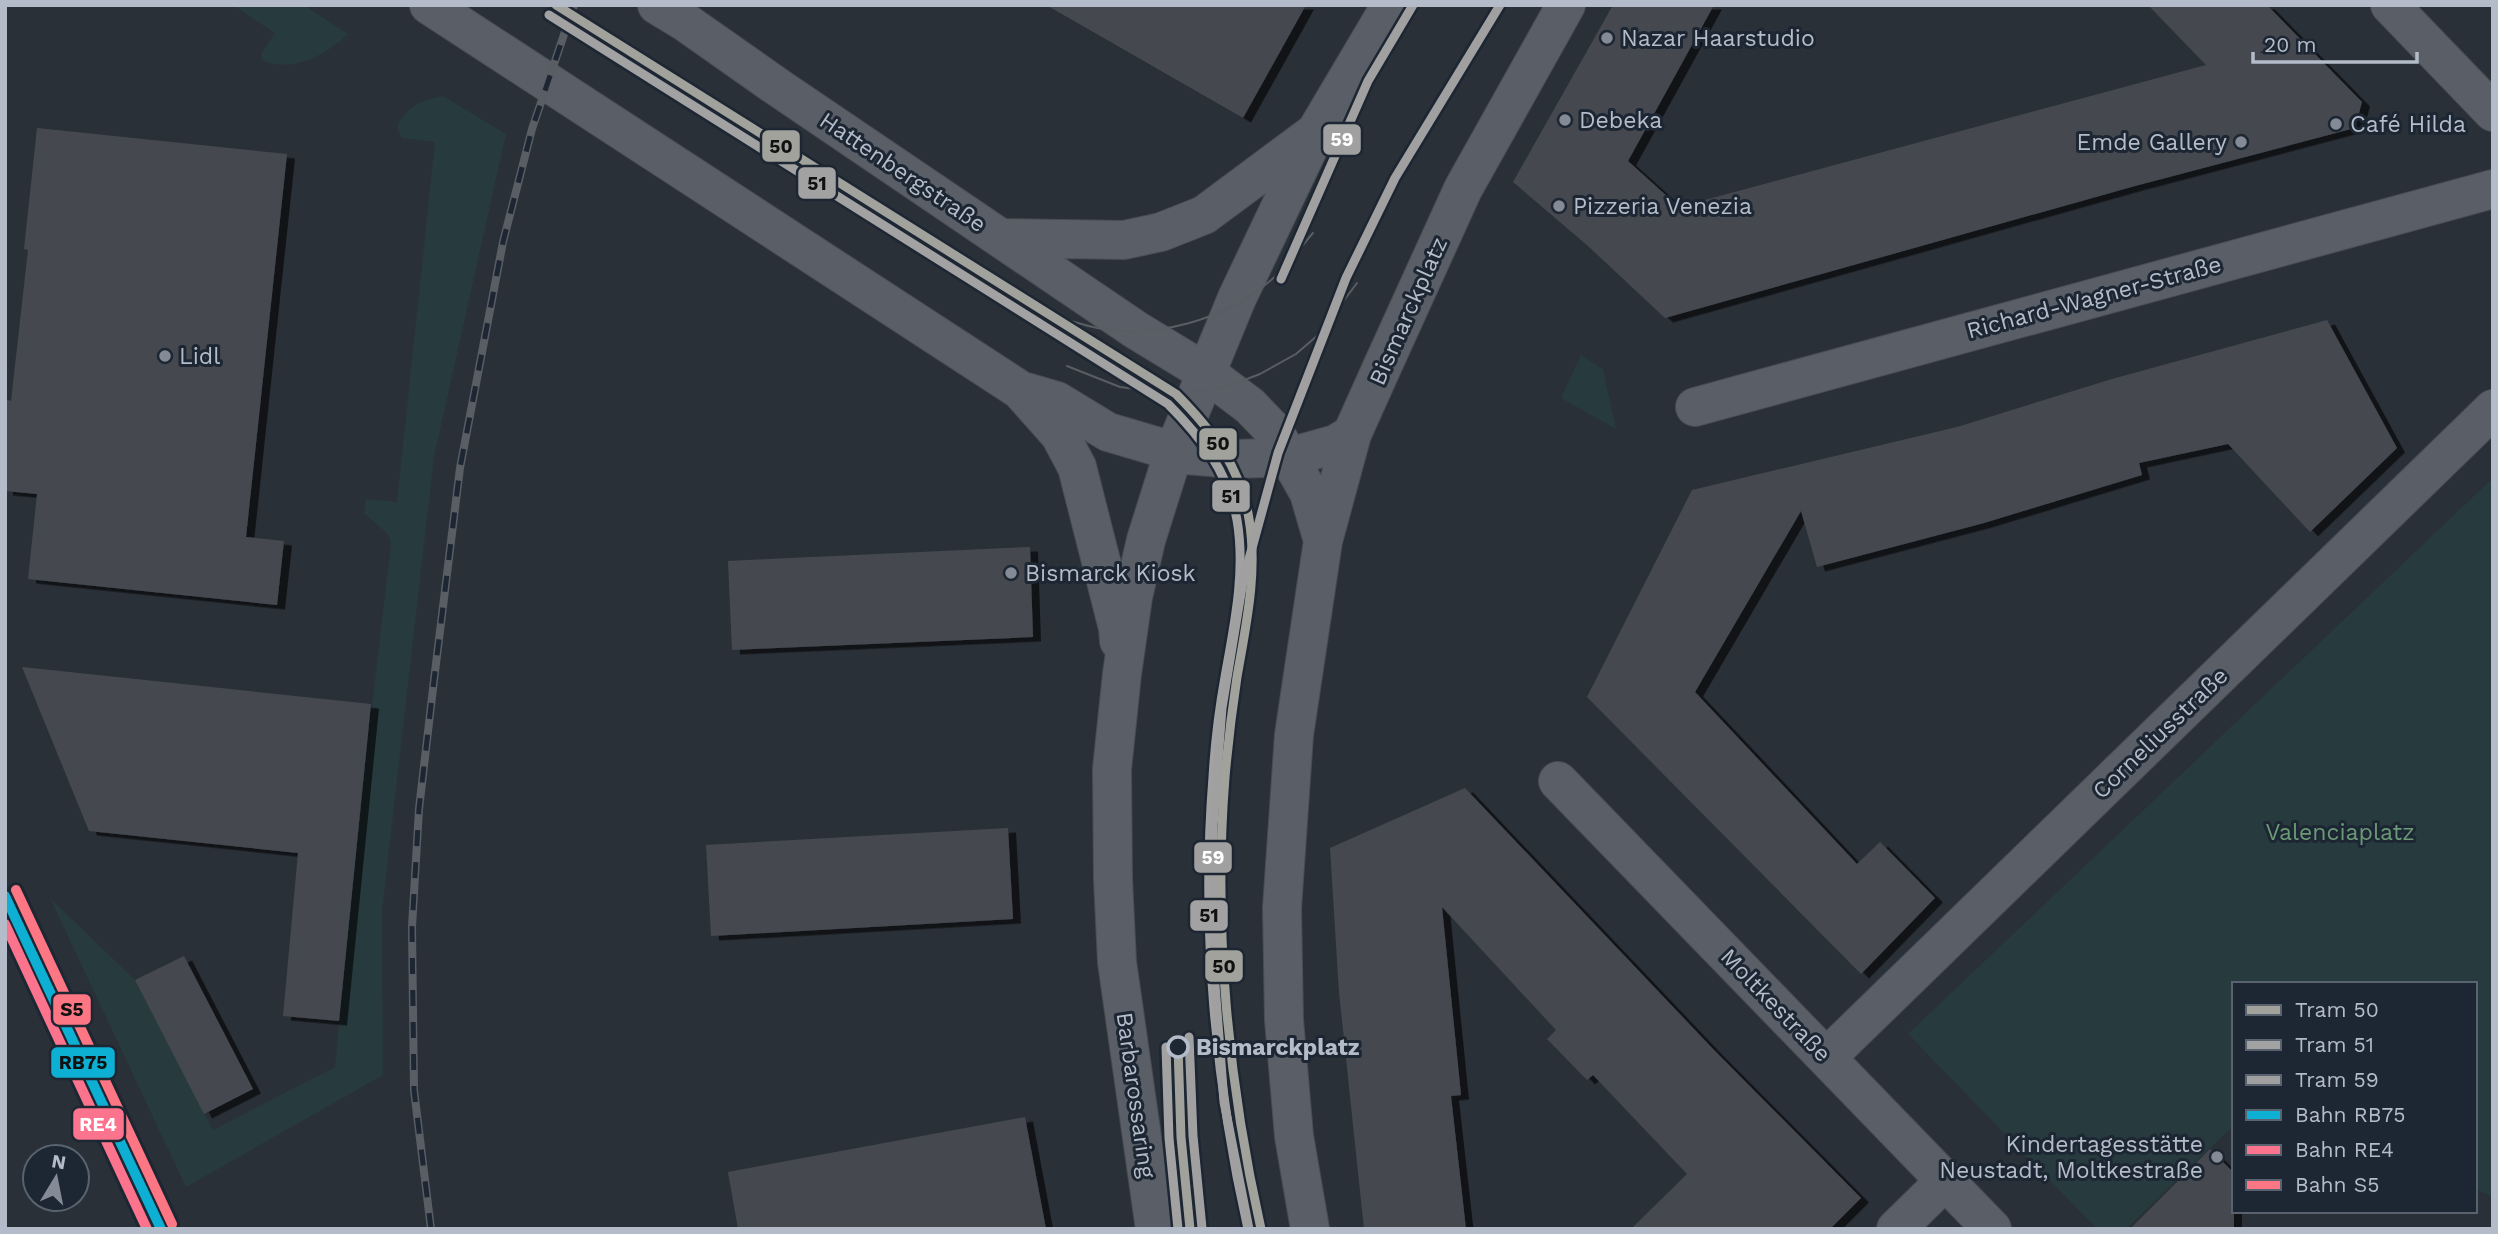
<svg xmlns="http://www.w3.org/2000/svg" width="2498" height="1234" font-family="'Work Sans',sans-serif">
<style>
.green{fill:#273a3e}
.building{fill:#444950;filter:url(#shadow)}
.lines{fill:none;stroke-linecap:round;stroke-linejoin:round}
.minor-casing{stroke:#484c53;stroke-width:40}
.minor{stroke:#5a5e66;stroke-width:38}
.tram{stroke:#595d64;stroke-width:2}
.rail-casing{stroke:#595d64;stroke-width:8}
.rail{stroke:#1d2633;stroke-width:5;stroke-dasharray:16;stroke-linecap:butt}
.rail-1-casing{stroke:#1d2633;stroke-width:16}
.rail-2-casing{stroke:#1d2633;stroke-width:16}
.rail-3-casing{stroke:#1d2633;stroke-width:16}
.rail-1{stroke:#0dafd3;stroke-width:10}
.rail-2{stroke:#fc738d;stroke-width:10}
.rail-3{stroke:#fd7683;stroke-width:10}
.tram-1-casing{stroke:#1d2633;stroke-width:14}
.tram-2-casing{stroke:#1d2633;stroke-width:14}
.tram-3-casing{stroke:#1d2633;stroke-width:14}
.tram-1{stroke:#a2a29c;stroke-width:9}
.tram-2{stroke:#a2a2a2;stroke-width:9}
.tram-3{stroke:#a0a0a0;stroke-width:9}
.poi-dot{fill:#848b96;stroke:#1d2633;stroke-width:2.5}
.stop-dot{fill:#1d2633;stroke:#b4bcc9;stroke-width:3.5}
.labels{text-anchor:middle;stroke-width:6;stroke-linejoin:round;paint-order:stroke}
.poi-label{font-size:23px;fill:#b4bcc9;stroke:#1d2633;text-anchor:start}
.street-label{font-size:23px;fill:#b4bcc9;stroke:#1d2633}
.park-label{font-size:23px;fill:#6b9a76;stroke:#1d2633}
.stop-label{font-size:23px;font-weight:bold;fill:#b4bcc9;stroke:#1d2633;text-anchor:start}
.line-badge{stroke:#1d2633;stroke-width:2.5}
.badge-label{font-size:19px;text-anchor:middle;font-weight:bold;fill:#fff}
.pale-badge-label{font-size:19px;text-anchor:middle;font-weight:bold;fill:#111}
</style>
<defs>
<filter id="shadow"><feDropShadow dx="8" dy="4.5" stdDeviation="0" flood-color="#0009"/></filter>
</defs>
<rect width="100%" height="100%" fill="#2a3038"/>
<path class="green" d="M233 5H304L348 34C326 55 291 74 262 60L261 54 275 33Z
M443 96 506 134 434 457 382 911 383 1075 186 1187 50 898 135 980 213 1130 335 1067 354 859 391 544 388 534 364 513 366 499 397 502 435 142 402 138 397 128C404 107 423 100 443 96Z
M1581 355 1603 369 1616 429 1561 398Z
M2493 478V1197L2475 1189V984H2234V1125L2126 1229H2097L1908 1034Z"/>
<path class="building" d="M1046 5H1306L1243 118Z
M1613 5H1714L1628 161 1679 207 2206 65 2148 5H2267L2362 102 2355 128 2135 186 1665 318 1588 246 1513 182Z
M37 128 287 154 246 537 284 541 277 605 28 579 37 494 5 491V399L11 401 28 250 24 249Z
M2327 320 2397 448 2310 532 2228 444 2139 463 2142 475 1984 523 1817 567 1801 511 1695 692 1857 864 1880 842 1935 898 1861 974 1587 697 1692 490 1957 427 2112 379Z
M1030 547 1033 637 732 650 728 561Z
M22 667 371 704 339 1021 283 1016 298 853 89 831Z
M1465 788 1714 1050 1861 1198 1830 1229H1631L1687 1174 1593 1075 1587 1080 1547 1039 1556 1030 1442 907 1461 1095 1451 1096 1466 1229H1364L1339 992 1330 848Z
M1008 828 1013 919 711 936 706 845Z
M184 956 253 1089 204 1114 135 980Z
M1025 1117 1046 1229H738L728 1172Z
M2210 1149 2234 1173V1229H2130Z"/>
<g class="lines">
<defs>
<path id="minor" d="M429 5 1020 390 1060 435 1077 467 1118 628 1119 641
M657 5 685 22 779 88 1136 330 1205 372 1250 406 1274 431 1309 493 1323 541
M2390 5 2493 112
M1002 238 1124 240 1161 232 1204 215 1313 134
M1026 392 1057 401 1108 432 1186 455 1236 459 1289 457 1336 444 1352 434
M1695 407 2493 189
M1558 781 1992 1229
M1827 1057 2493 409
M1155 1229 1117 962 1113 879 1112 769 1122 674 1133 597 1146 540 1174 451 1237 298 1317 130 1391 5
M1310 1229 1294 1136 1284 1020 1282 908 1294 735 1323 541 1352 434 1383 365 1463 189 1566 5
M1896 1229 1945 1181"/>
</defs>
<use href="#minor" class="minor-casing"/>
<use href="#minor" class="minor"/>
<path class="tram" d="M1055 317C1069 320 1083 325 1097 328 1156 339 1224 320 1270 281 1286 268 1299 249 1313 233
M1067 366 1120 387 1176 394 1226 387 1260 374 1296 354 1318 335 1357 283"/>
<defs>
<path id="rail" d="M431 1229 414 1090 412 927 419 809 434 680 460 468 503 242 532 129 574 5"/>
</defs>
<use href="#rail" class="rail-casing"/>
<use href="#rail" class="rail"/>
<defs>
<path id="rail-1" d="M5 896 161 1229"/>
<path id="rail-2" d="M5 924 147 1229"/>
<path id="rail-3" d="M16 890 172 1224"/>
</defs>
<use href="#rail-1" class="rail-1-casing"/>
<use href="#rail-2" class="rail-2-casing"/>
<use href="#rail-3" class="rail-3-casing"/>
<use href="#rail-1" class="rail-1"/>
<use href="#rail-2" class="rail-2"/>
<use href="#rail-3" class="rail-3"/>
<defs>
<path id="tram-1" d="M556 5 1176 394C1212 430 1241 468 1249 519 1258 572 1246 625 1237 677 1232 710 1228 743 1225 777 1213 926 1228 1083 1261 1229
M1178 1047 1181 1137 1190 1229"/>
<path id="tram-2" d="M549 15 1168 404C1202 438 1228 472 1237 520 1246 572 1234 626 1225 677 1219 710 1215 743 1213 777 1201 926 1215 1083 1248 1229
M1166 1047 1169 1138 1178 1229"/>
<path id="tram-3" d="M1281 279 1368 81 1413 5
M1189 1037 1193 1136 1202 1228
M1249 1229 1224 1102 1215 985 1213 827 1222 708 1243 581 1278 453 1346 278 1395 178 1500 5"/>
</defs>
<use href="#tram-1" class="tram-1-casing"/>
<use href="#tram-2" class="tram-2-casing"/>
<use href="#tram-3" class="tram-3-casing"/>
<use href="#tram-1" class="tram-1"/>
<use href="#tram-2" class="tram-2"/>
<use href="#tram-3" class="tram-3"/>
</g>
<g class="poi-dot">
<circle cx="1607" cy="38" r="7"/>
<circle cx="1565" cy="120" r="7"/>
<circle cx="2336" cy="124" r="7"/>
<circle cx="2241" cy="142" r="7"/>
<circle cx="1559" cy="206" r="7"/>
<circle cx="165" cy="356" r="7"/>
<circle cx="1011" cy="573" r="7"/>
<circle cx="2217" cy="1157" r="7"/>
</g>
<circle class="stop-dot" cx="1178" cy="1047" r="10"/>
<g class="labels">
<g class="poi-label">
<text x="1621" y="46">Nazar Haarstudio</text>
<text x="1579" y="128">Debeka</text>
<text x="2350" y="132">Café Hilda</text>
<text x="2227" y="150" text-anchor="end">Emde Gallery</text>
<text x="1573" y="214">Pizzeria Venezia</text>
<text x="179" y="364">Lidl</text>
<text x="1025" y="581">Bismarck Kiosk</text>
<text x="2203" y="1152" text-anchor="end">Kindertagesstätte<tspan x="2203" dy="26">Neustadt, Moltkestraße</tspan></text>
</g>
<g class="street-label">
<text transform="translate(903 172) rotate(34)" y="8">Hattenbergstraße</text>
<text transform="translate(2094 297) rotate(-15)" y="8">Richard-Wagner-Straße</text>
<text transform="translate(1408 311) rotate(-66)" y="8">Bismarckplatz</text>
<text transform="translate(2160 733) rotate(-44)" y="8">Corneliusstraße</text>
<text transform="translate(1776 1005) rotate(46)" y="8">Moltkestraße</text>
<text transform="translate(1136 1095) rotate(82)" y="8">Barbarossaring</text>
</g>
<g class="park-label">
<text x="2340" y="840">Valenciaplatz</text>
</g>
<g class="stop-label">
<text x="1196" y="1055">Bismarckplatz</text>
</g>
</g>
<g class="line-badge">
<rect x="1322" y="123" width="40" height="33" rx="7" fill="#a0a0a0"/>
<rect x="761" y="129" width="40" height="34" rx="7" fill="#a2a29c"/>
<rect x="797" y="166" width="40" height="34" rx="7" fill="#a2a2a2"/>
<rect x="1198" y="427" width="40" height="34" rx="7" fill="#a2a29c"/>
<rect x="1211" y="479" width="40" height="34" rx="7" fill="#a2a2a2"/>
<rect x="1193" y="841" width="40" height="33" rx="7" fill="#a0a0a0"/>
<rect x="1189" y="899" width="40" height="33" rx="7" fill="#a2a2a2"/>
<rect x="1204" y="949" width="40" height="34" rx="7" fill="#a2a29c"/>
<rect x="52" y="993" width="40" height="33" rx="7" fill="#fd7683"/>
<rect x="50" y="1046" width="66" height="33" rx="7" fill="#0dafd3"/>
<rect x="72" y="1107" width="53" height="34" rx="7" fill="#fc738d"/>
</g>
<g class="badge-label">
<text x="1342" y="146">59</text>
<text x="1213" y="864">59</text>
<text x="98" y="1131">RE4</text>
</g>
<g class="pale-badge-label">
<text x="781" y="153">50</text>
<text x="817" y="190">51</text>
<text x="1218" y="450">50</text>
<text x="1231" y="503">51</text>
<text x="1209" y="922">51</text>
<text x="1224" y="973">50</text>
<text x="72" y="1016">S5</text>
<text x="83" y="1069">RB75</text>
</g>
<rect width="2498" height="1234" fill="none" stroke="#b4bcc9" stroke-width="14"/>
<rect x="2232" y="982" width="245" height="231" fill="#1d2633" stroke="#59626f" stroke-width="2"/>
<rect x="2246" y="1005" width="35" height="10" fill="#a2a29c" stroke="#59626f" stroke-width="2"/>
<text x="2295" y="1017" font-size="21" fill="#b4bcc9">Tram 50</text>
<rect x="2246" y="1040" width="35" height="10" fill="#a2a2a2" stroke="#59626f" stroke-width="2"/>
<text x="2295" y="1052" font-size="21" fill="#b4bcc9">Tram 51</text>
<rect x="2246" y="1075" width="35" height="10" fill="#a0a0a0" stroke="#59626f" stroke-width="2"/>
<text x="2295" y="1087" font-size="21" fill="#b4bcc9">Tram 59</text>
<rect x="2246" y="1110" width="35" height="10" fill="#0dafd3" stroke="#59626f" stroke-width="2"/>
<text x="2295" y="1122" font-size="21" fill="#b4bcc9">Bahn RB75</text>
<rect x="2246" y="1145" width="35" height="10" fill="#fc738d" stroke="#59626f" stroke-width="2"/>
<text x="2295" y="1157" font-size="21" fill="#b4bcc9">Bahn RE4</text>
<rect x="2246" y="1180" width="35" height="10" fill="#fd7683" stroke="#59626f" stroke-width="2"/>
<text x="2295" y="1192" font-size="21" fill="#b4bcc9">Bahn S5</text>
<g transform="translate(56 1178) rotate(10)"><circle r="33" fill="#1d2633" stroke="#59626f" stroke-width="2"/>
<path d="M0-5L12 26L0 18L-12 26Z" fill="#848b96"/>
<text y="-10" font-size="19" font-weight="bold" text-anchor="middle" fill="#b4bcc9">N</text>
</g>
<path d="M2253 52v10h164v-10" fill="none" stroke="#b4bcc9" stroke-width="3.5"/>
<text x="2264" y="52" font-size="21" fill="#b4bcc9" stroke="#1d2633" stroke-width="5" paint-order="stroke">20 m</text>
</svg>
